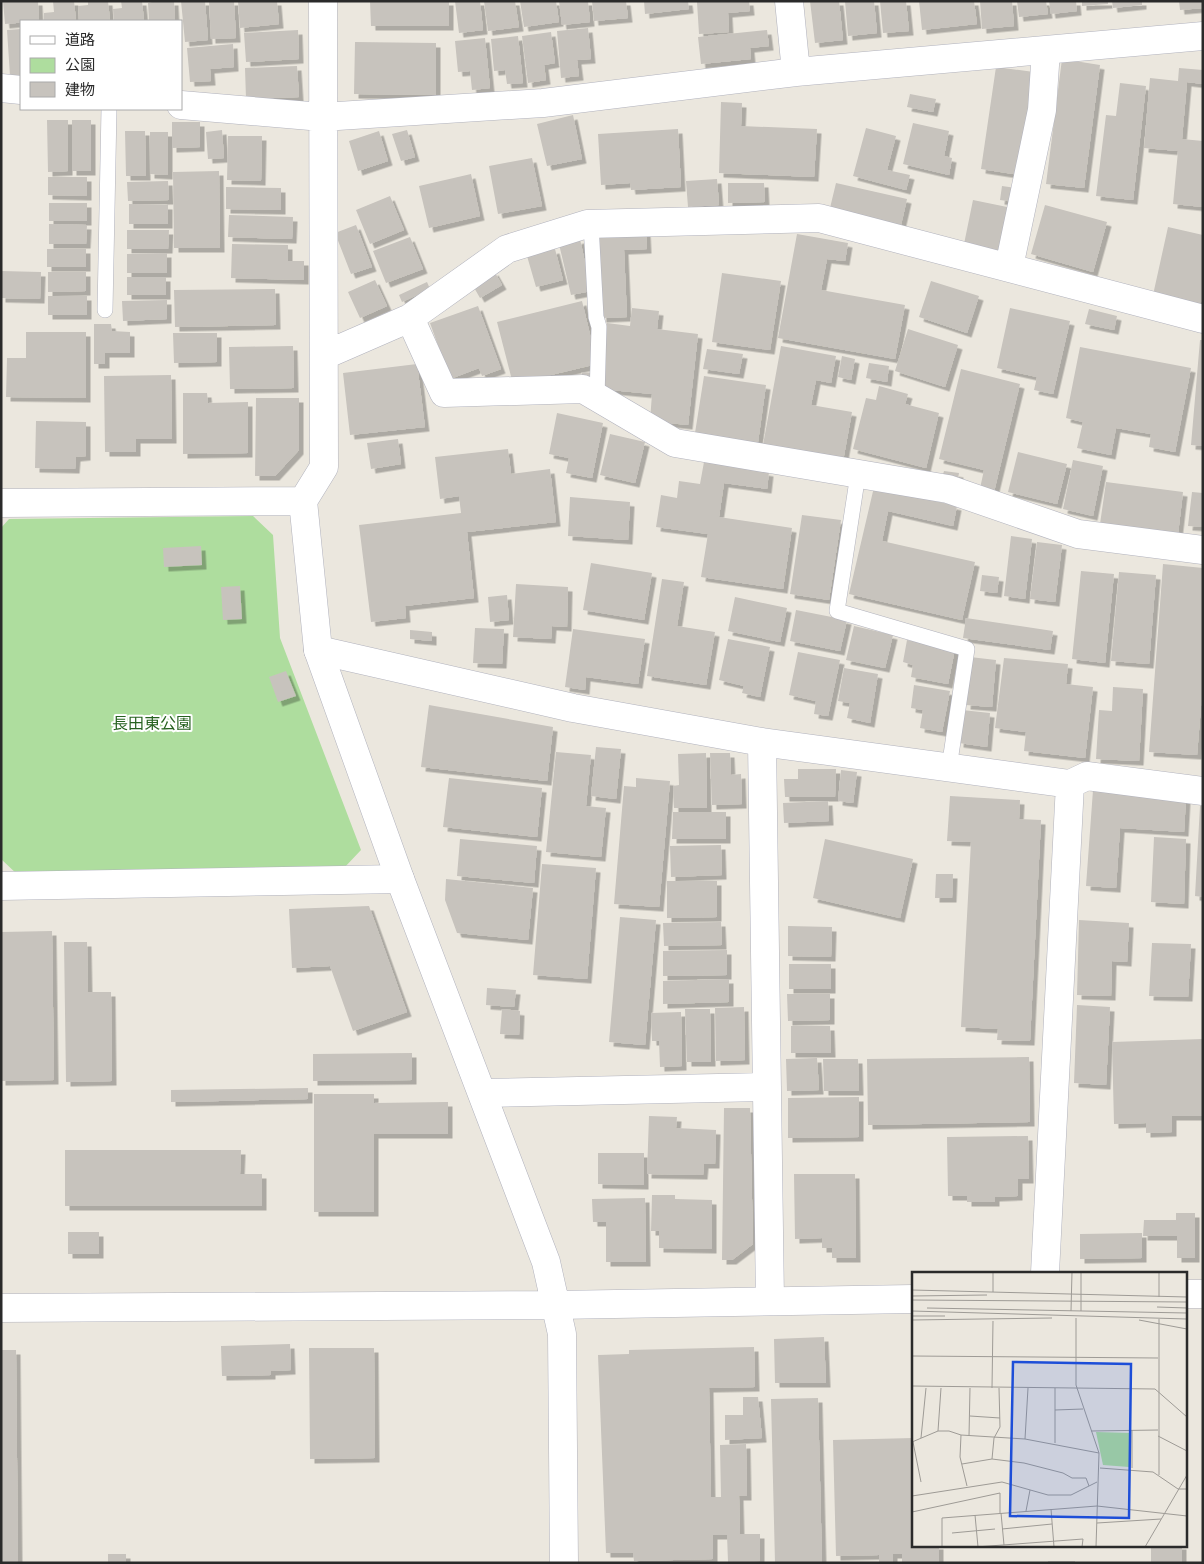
<svg xmlns="http://www.w3.org/2000/svg" width="1204" height="1564" font-family="Inter,'Noto Sans JP',sans-serif">
<style>
.green{fill:#aedd9e}
.building{fill:#c7c3bd;filter:url(#shadow)}
.lines{fill:none;stroke-linecap:round;stroke-linejoin:round}
.lane-casing{stroke:#b1b2bd;stroke-width:16}
.street-casing{stroke:#b1b2bd;stroke-width:29}
.secondary-casing{stroke:#b1b2bd;stroke-width:29}
.lane{stroke:#fff;stroke-width:15}
.street{stroke:#fff;stroke-width:28}
.secondary{stroke:#fff;stroke-width:28}
.labels{text-anchor:middle;stroke-width:4;stroke-linejoin:round;paint-order:stroke}
.park-label{font-size:16px;fill:#276220;stroke:#fff}
.inset-road{fill:none;stroke:#9e9b96;stroke-width:1}
.view{fill:#1d4ed8;fill-opacity:0.15;stroke:#1d4ed8;stroke-width:2.5}
.inset-edge{fill:none;stroke:#2a2a2a;stroke-width:2.5}
</style>
<defs>
<filter id="shadow"><feDropShadow dx="4.5" dy="4.5" stdDeviation="0" flood-color="#0004"/></filter>
</defs>
<rect width="100%" height="100%" fill="#ebe7de"/>
<path class="green" d="M253 516 273 535 280 638 361 850 344 868 19 876 1 859V528L9 519Z"/>
<path class="building" d="M3 1H38L39 21 5 24Z
M53 1H74L76 21H44V13L54 12Z
M88 1H108L110 21H79L78 6 88 5Z
M121 1H142L144 21H114L113 9 122 8Z
M156 1H174L175 21H149L148 3Z
M181 1H205L208 40 185 42Z
M209 1H234L236 38 211 39Z
M238 1H277L279 24 240 28Z
M370 1H449V26H371Z
M455 1H480L483 30 459 33Z
M484 1H515L519 27 488 31Z
M520 1H556L559 22 524 27Z
M559 1H588L590 22 562 25Z
M592 1H626L628 18 594 21Z
M644 1H688L689 9 645 14Z
M749 1 750 11 728 13 729 32 699 34 697 2Z
M810 1H839L843 40 815 43Z
M845 1H874L877 33 848 36Z
M880 1H906L909 31 883 33Z
M919 1H974L977 24 922 30Z
M980 1H1012L1014 26 982 29Z
M1017 1H1046L1048 14 1019 17Z
M1049 1H1076L1077 11 1051 14Z
M1082 1H1108V4L1082 6Z
M1112 1H1142V5L1113 8Z
M1179 1H1203V8L1180 10Z
M588 28 591 59 577 60 579 76 561 78 557 31Z
M21 29V75L10 76 7 30Z
M298 30 299 59 246 62 244 33Z
M767 30 769 46 750 48 751 59 701 64 698 37Z
M551 32 555 63 544 65 546 80 528 83 522 36Z
M518 36 523 83 507 84 505 70 494 71 491 39Z
M485 38 490 88 472 90 470 71 458 72 455 41Z
M355 42 436 43V95L354 94Z
M233 44 234 67 210 69 211 81 190 82 187 48Z
M1062 59 1100 65 1084 188 1046 184Z
M297 66 299 97 246 99 245 68Z
M996 67 1034 72 1019 175 981 169Z
M1179 68 1203 70V84L1187 82 1182 139 1203 141V207L1173 204 1178 151 1144 148 1150 78 1178 81Z
M1120 83 1146 86 1133 200 1096 196 1106 115 1116 116Z
M910 94 936 99 933 112 907 107Z
M721 102 742 103 741 126 817 129 814 177 719 173Z
M573 115 582 159 547 166 537 124Z
M47 120H68V171L48 172Z
M72 120H91V171H72Z
M172 122H200V147L172 148Z
M913 123 949 131 944 156 952 158 949 175 903 164Z
M866 128 896 136 887 170 910 175 906 190 853 176Z
M678 129 681 187 631 190 630 183 601 185 598 134Z
M222 130 224 158 208 159 206 132Z
M407 130 415 157 401 161 392 134Z
M125 131H145L146 176H126Z
M379 131 388 161 358 171 349 141Z
M150 132H168V175L150 174Z
M228 136H262L261 181 227 180Z
M532 158 542 206 498 214 489 166Z
M219 171 220 248H174L173 172Z
M471 174 480 216 429 228 419 186Z
M48 177H87V196L48 195Z
M717 179 719 205 688 207 686 181Z
M168 181 169 200 128 201 127 182Z
M728 183H764L765 202 728 203Z
M836 183 907 199 901 225 830 208Z
M1002 186 1016 188 1015 202 1000 200Z
M226 187 281 188V210L226 209Z
M390 196 404 230 370 244 356 210Z
M973 200 1012 208 1003 253 964 244Z
M49 203H87V221H49Z
M129 204 168 205V224H129Z
M1045 205 1107 222 1093 272 1031 254Z
M229 215 293 217 292 239 228 237Z
M49 224 87 225 86 244H49Z
M356 225 372 267 351 274 335 233Z
M1168 227 1203 235V295L1200 306 1153 295Z
M127 230H169L168 249H127Z
M646 230 647 249 624 250 627 317 602 318 598 232Z
M797 234 848 243 845 261 827 259 821 290 905 305 895 359 778 338Z
M410 237 423 269 386 283 373 251Z
M580 239 591 291 571 295 559 244Z
M232 244 288 245V261H304V280L231 278Z
M47 249H86V267H47Z
M555 249 563 280 536 287 527 256Z
M167 253V273H127V254Z
M1 271 41 272 40 299 1 298Z
M494 271 502 285 480 298 472 284Z
M48 272H86V291L48 292Z
M722 273 781 281 770 350 712 342Z
M127 277H166V295H127Z
M375 280 387 306 360 318 348 292Z
M931 281 979 296 967 333 919 317Z
M427 282 430 289 402 302 399 295Z
M275 289 276 325 175 327 174 290Z
M48 296H87V315H48Z
M167 300V319L123 321 122 301Z
M582 301 597 364 513 384 497 322Z
M478 306 501 369 482 376 479 368 450 379 430 323Z
M632 308 659 311 657 329 698 334 688 425 650 421 652 394 600 389 607 323 630 326Z
M1010 308 1070 321 1053 394 1034 390 1037 377 997 368Z
M1089 309 1117 316 1114 330 1085 324Z
M94 324H111L112 331 130 332V353H105V364H94Z
M908 329 958 345 945 387 895 371Z
M26 332H86V398L6 397 7 358H26Z
M173 333H217V362L174 363Z
M1200 340H1203V446L1191 445Z
M293 346 294 388 230 389 229 347Z
M781 346 836 356 831 383 816 380 811 405 852 412 843 461 763 445Z
M1080 347 1191 368 1175 452 1149 447 1151 434 1116 428 1111 455 1077 448 1083 422 1066 418Z
M707 349 743 354 739 374 703 369Z
M842 356 855 359 851 380 838 377Z
M869 363 889 366 887 382 866 378Z
M417 364 425 427 350 435 343 373Z
M961 369 1020 384 993 496 979 493 984 470 939 459Z
M582 372 594 373V386L581 385Z
M171 375 172 439H136V452H105L104 376Z
M704 376 766 385 758 442 695 433Z
M879 386 908 394 905 404 939 413 926 468 853 449 866 398 876 400Z
M183 393H207L208 403 248 402V453L183 454Z
M256 398H299V450L275 476H255Z
M557 413 603 423 592 478 566 473 569 458 549 454Z
M36 421 86 422V456L76 457 75 469 35 468Z
M610 434 645 442 635 483 600 475Z
M398 439 401 464 371 469 367 443Z
M508 449 511 474 550 469 556 522 467 532 474 598 405 606 406 618 371 622 359 525 461 513 459 496 440 499 435 457Z
M1018 452 1067 464 1057 504 1008 492Z
M1073 460 1103 466 1093 516 1063 509Z
M704 462 769 472 767 489 724 483 719 517 792 528 783 589 701 577 708 534 656 527 661 495 677 498 679 481 700 484Z
M944 471 959 473 957 484 941 481Z
M1106 482 1183 492 1178 534 1100 524Z
M874 487 957 506 953 526 888 511 882 541 975 562 962 620 849 594Z
M1192 492 1203 493V527L1188 526Z
M570 497 630 502 628 540 568 536Z
M802 515 841 520 829 600 790 594Z
M1011 536 1032 539 1025 599 1004 596Z
M1037 542 1062 545 1055 602 1030 599Z
M201 546 202 565 164 567 163 548Z
M591 563 652 573 644 620 583 610Z
M1163 564 1203 568V682L1197 755 1149 752Z
M1081 571 1114 574 1105 663 1072 659Z
M1119 572 1156 575 1149 664 1111 661Z
M982 575 999 577 997 593 980 591Z
M662 579 684 582 677 626 715 632 706 685 647 676Z
M516 584 568 587 567 627 552 626 551 639 513 637Z
M240 586 242 619 223 620 221 587Z
M507 595 509 620 490 622 488 597Z
M735 597 787 608 780 642 728 631Z
M796 610 847 620 840 651 790 641Z
M966 618 1053 631 1050 650 963 638Z
M854 626 893 635 885 668 846 660Z
M475 628 504 629 502 664 473 663Z
M573 629 645 639 638 684 586 677 585 690 565 687Z
M410 630 432 632V641L410 639Z
M728 639 770 647 760 697 742 693 744 686 719 680Z
M907 640 955 649 948 684 911 677 913 665 903 662Z
M798 652 840 660 828 716 814 714 816 701 789 695Z
M970 657 996 660 992 707 966 705Z
M1004 658 1068 664 1066 684 1093 687 1085 758 1024 751 1026 732 995 728Z
M844 668 878 674 870 723 847 718 850 703 838 701Z
M286 671 296 696 278 702 269 677Z
M914 685 950 691 942 732 920 728 923 710 911 708Z
M1113 687 1143 689 1139 761 1096 759 1099 710 1112 711Z
M429 705 553 727 547 781 421 767Z
M962 710 990 713 987 747 959 743Z
M596 747 621 749 616 799 591 796Z
M556 752 591 755 586 806 606 808 601 857 546 852Z
M706 753 707 808H674L673 786 679 785 678 754Z
M710 753H730L731 775 741 774 742 804 712 805Z
M798 769H836L835 797H785L784 779H798Z
M841 770 857 772 853 803 838 801Z
M449 778 542 788 537 837 443 827Z
M636 778 670 781 659 907 614 904 624 786 636 787Z
M1093 790 1186 798 1184 832 1120 828 1116 888 1086 886Z
M950 796 1020 800 1019 819 1041 820 1030 1041 997 1040 998 1029 961 1027 971 842 947 841Z
M828 801 829 821 784 823 783 803Z
M1200 806H1203V897L1195 896Z
M673 812H726V839H672Z
M1154 837 1186 839 1184 904 1151 902Z
M460 839 537 846 534 883 457 876Z
M825 839 913 859 900 918 813 898Z
M721 845 722 875 671 877 670 846Z
M542 864 596 868 587 979 533 975Z
M936 874H953L952 898H935Z
M446 879 533 888 528 940 457 933 445 900Z
M667 881H717V917L667 918Z
M369 906 407 1012 353 1031 330 966 292 968 289 909Z
M620 917 656 920 645 1045 609 1042Z
M1079 920 1129 923 1127 962 1112 961 1111 996 1077 995Z
M721 922 722 945 664 946 663 923Z
M788 926 832 927 831 957 788 956Z
M52 931 54 1080 1 1081V932Z
M64 942H87L88 992H111L112 1081 66 1082Z
M1152 943 1191 944 1188 997 1149 996Z
M727 950V975L663 976V951Z
M789 964H831V989H789Z
M729 979V1002L663 1004V981Z
M487 988 516 990 514 1007 486 1005Z
M787 994H830V1020L788 1021Z
M1077 1005 1110 1007 1106 1085 1074 1083Z
M744 1007 745 1060 716 1061 715 1008Z
M502 1009 520 1011 519 1035 500 1034Z
M685 1009H710L711 1062H687Z
M681 1012 682 1066 660 1067 659 1041H652L651 1013Z
M791 1026H830L831 1053H791Z
M1203 1039V1116H1172V1132L1146 1133V1123L1114 1124 1112 1042Z
M412 1053V1080L313 1081V1054Z
M1029 1057 1030 1122 868 1125 867 1059Z
M817 1058 819 1090 787 1091 786 1059Z
M823 1059H858L859 1091H824Z
M308 1088V1099L171 1102V1090Z
M314 1094H374V1103L448 1102V1134H374V1212H314Z
M859 1097V1137L788 1138V1098Z
M724 1108H750L753 1244 732 1260H722Z
M649 1116 677 1117 676 1128 716 1130 715 1164H704L703 1175 647 1174Z
M1028 1136 1029 1179H1018V1196L995 1197V1202H967V1196H948L947 1137Z
M65 1150H241L240 1174H262V1206H65Z
M598 1153H644V1185L598 1184Z
M794 1174H855L856 1258H832V1248H822V1238L795 1239Z
M652 1195H675V1199L712 1200V1249L659 1248V1231H651Z
M645 1198 646 1262H606V1222H593L592 1199Z
M1176 1213H1195V1258H1177V1236H1143L1144 1220H1176Z
M68 1232H99V1254H68Z
M1142 1233V1258L1080 1259V1234Z
M824 1337 826 1383H775L774 1339Z
M290 1344 291 1370 271 1371V1375L222 1376 221 1346Z
M754 1347 755 1387 709 1388 711 1497H721L720 1445 746 1444 747 1496H739L740 1534H760V1561L728 1562 727 1535H713V1559L634 1561 633 1553H606L598 1355 629 1354V1350Z
M309 1348H374L375 1458 310 1459Z
M1 1350H16L18 1563H1Z
M743 1397H758L762 1438 725 1440V1415H743Z
M818 1398 822 1563H775L771 1399Z
M913 1438V1545H939V1563H902V1554H893V1563H879V1555L836 1556 833 1440Z
M1151 1545H1182V1563H1151Z
M108 1554H126V1563H108Z
M1048 1561H1075V1563H1048Z"/>
<g class="lines">
<defs>
<path id="lane" d="M591 224 596 317 599 327 597 397
M105 310 109 109
M858 474 837 611 967 649 949 768"/>
<path id="street" d="M323 1 324 467 303 501 318 650 573 708 762 742 1070 784 1087 776 1203 791
M789 1 796 72
M1 88 21 90
M181 105 322 117 543 103 796 72 1203 36
M1009 267 1042 110 1046 50
M410 318 444 393 583 389 675 443 948 489 1078 534 1203 550
M325 355 410 318 507 249 587 224 819 218 1203 319
M1 503 303 501
M762 742 770 1301
M1 886 400 879
M483 1093 767 1087
M1045 1273 1070 784"/>
<path id="secondary" d="M318 650 400 879 546 1262 562 1334 564 1563
M1185 1294H1203
M1 1308 556 1305 913 1299"/>
</defs>
<use href="#lane" class="lane-casing"/>
<use href="#street" class="street-casing"/>
<use href="#secondary" class="secondary-casing"/>
<use href="#lane" class="lane"/>
<use href="#street" class="street"/>
<use href="#secondary" class="secondary"/>
</g>
<g class="labels">
<g class="park-label">
<text x="152" y="729">長田東公園</text>
</g>
</g>
<g transform="translate(912 1272)">
<rect width="275" height="275" fill="#ebe7de"/>
<path d="M184 160 218 161 217 195 191 193Z" fill="#aedd9e"/>
<path class="inset-road" d="M0 18 275 25M81 20V0M0 24 75 23M247 25V0M0 28 275 30M245 35 275 36M15 36 275 41M0 39 275 47M159 39 160 0M169 39V0M0 44H33M164 46V113L187 181 184 275M0 48 140 46M227 48 275 57M0 84 246 86M0 114 243 117 275 145M80 116 81 49M143 138 171 137M58 144 88 146M26 159 29 116M179 159 246 158M49 163 48 185 55 214M57 164 58 116M246 164 275 179M9 166 14 116M113 167 116 116M0 170 26 159H37L49 163 113 167 187 181M1 170 9 210M143 171V116M80 187 82 166 88 155 87 116M50 192 80 187 112 191 151 201 160 206H174L177 214M188 196 241 200 266 217H275M220 196V158M247 203V47M0 224 90 210 136 223H159L185 210M139 237 142 275M114 239 118 218M0 240 88 221V241M89 241 92 273M63 243 66 275M185 251 249 247M90 257 140 252M40 261 83 257M30 275V246L185 234 275 244M64 275 171 267 170 275M233 275 275 203"/>
<path class="view" d="M101 90 219 92 217 246 98 244Z"/>
<rect width="275" height="275" class="inset-edge"/>
</g>
<rect width="1204" height="1564" fill="none" stroke="#2a2a2a" stroke-width="5"/>
<rect x="20" y="20" width="162" height="90" fill="#ffffff" stroke="#aaaaaa"/>
<rect x="30" y="36" width="25" height="8" fill="#ffffff" stroke="#aaaaaa"/>
<text x="65" y="45" font-size="15" fill="#2a2a2a">道路</text>
<rect x="30" y="58" width="25" height="15" fill="#aedd9e" stroke="#aaaaaa"/>
<text x="65" y="70" font-size="15" fill="#2a2a2a">公園</text>
<rect x="30" y="82" width="25" height="15" fill="#c7c3bd" stroke="#aaaaaa"/>
<text x="65" y="95" font-size="15" fill="#2a2a2a">建物</text>
</svg>
